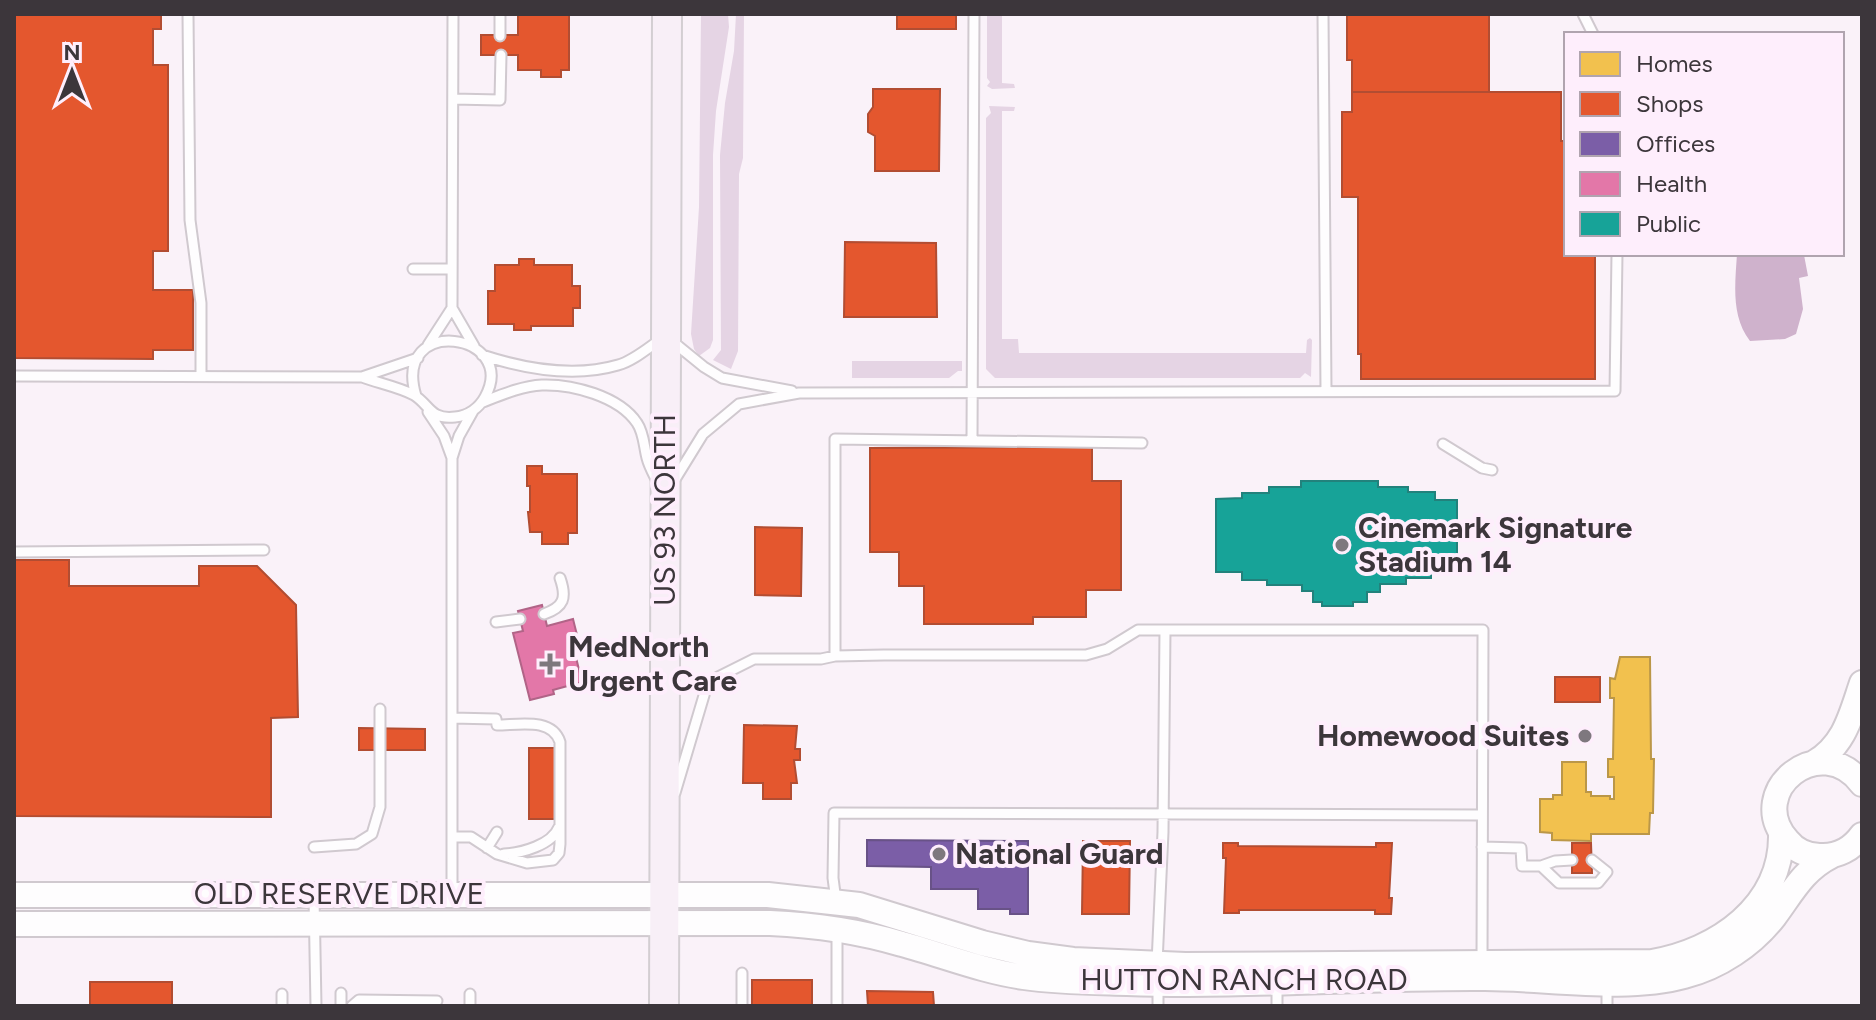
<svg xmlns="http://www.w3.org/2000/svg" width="1876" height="1020" font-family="Figtree,sans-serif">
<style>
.green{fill:#e5d4e4}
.water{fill:#cfb2cc}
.homes{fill:#f2c14e;stroke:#bb9748;stroke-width:2}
.shops{fill:#e4572e;stroke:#b24d32;stroke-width:2}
.offices{fill:#7b5ea7;stroke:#685287;stroke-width:2}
.health{fill:#e377a8;stroke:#b16487;stroke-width:2}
.public{fill:#17a398;stroke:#22827c;stroke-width:2}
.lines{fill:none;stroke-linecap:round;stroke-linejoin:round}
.service-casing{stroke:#d0c9cf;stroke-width:13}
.secondary-casing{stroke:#d0c9cf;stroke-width:28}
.primary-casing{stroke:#d3ced2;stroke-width:32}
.service{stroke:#fefdfe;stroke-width:9}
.secondary{stroke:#fefdfe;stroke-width:24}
.primary{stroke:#f8eff7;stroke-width:28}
.poi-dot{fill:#7e787e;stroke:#feeefc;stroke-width:3}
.labels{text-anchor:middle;stroke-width:8;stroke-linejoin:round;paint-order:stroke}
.street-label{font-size:30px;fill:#3c363b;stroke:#feeefc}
.poi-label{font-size:30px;font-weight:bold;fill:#3c363b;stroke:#feeefc;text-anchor:start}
</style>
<rect width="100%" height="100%" fill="#faf2f9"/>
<path class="green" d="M701 14H728L729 27 716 111 713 155V340L710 348 699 356 694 349 691 334 699 207Z
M736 14H744L743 158 739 174 738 351 731 369 713 360 721 350 720 155 725 103 734 51Z
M987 14H1002V83L1014 84 1015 88 992 89 987 86 990 82 987 78Z
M989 106 1015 107 1014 111H1002V339H1018L1019 353H1306L1307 340 1310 338 1312 340 1311 377 1305 373 1300 378H995L986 369V118L991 113Z
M852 361H962V371H958L949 378H852Z"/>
<path class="water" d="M1737 254 1804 255 1808 276 1799 278 1803 309 1796 334 1785 339 1750 341C1731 316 1735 285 1737 254Z"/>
<path class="homes" d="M1620 657H1650L1651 759H1654L1653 813H1650L1649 834H1591V841L1552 840V833L1540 832V799H1553V795H1562V762H1586V792H1591V796H1610V799H1614V777H1608V759H1613L1614 698H1610V678L1615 679Z"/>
<path class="shops" d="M14 14H161V29H153V65H168V251H153V290H193V350H153V359L14 358Z
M518 14H569V70H561V77H541V70H518V55H481V35H518Z
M897 14H956V29H897Z
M1347 14H1489V92H1352V60H1347Z
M873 89H940L939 171H875V136L868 132V114L873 107Z
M1352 92H1561V141H1566V254H1595V379H1361V354H1358V197H1342V112H1352Z
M845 242 936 243 937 317H844Z
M519 259H534V265H572V286H580V308H573V326H531V330H514V324H488V291H495V265H519Z
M1092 447V481H1121V590H1086V617H1033V624H924V586H899V552H870V448Z
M527 466H542V474H577V533H568V544H542V532H530L528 512H530V486H527Z
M755 527 802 528 801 596 755 595Z
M14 560H69V586H199V566H257L296 605 298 717 271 718V817L14 816Z
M1555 677H1600V702H1555Z
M744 725 797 726 795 749H800V760H794L797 783H791V799H763V783H743Z
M359 728 425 729V750H359Z
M529 748H556V819H529Z
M1083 841H1130L1129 914H1082Z
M1223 843H1238V846L1376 847V843H1392L1389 898H1392L1391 914H1375V910H1239V913H1224L1226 858H1223Z
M1572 843H1591L1592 873H1572Z
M752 980H812V1006H752Z
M90 982H172V1006H90Z
M867 991 933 992 934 1006H868Z"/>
<path class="offices" d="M867 840 1028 841V914H1010V909H978V889H931V867L867 866Z"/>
<path class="health" d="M542 605 547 626 573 619 579 643 573 645 582 682 553 690 554 694 530 700 513 633 523 631 518 611Z"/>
<path class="public" d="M1301 481H1378V487H1408V492H1435V500H1457V572H1431V578H1406V584H1380V592H1367V602H1353V606H1322V602H1313V591H1302V585H1267V580H1242V572H1216V499L1242 498V493H1269V487H1301Z"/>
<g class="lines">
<defs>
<path id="service" d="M188 14 190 220 201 303V376
M453 14 452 308 474 346
M500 14V36
M1323 14 1326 390
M1583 14 1593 34
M453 99 500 100 501 55
M413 269H452
M672 341 704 367 722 378 792 391
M428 345 452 308
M482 355C525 369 574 378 618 365 633 361 648 348 661 339
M14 376 362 377 418 358
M362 377C378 383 399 387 414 395 430 405 430 420 455 417 468 416 479 408 485 397 520 333 391 313 416 396
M483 402C501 395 522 386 542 385 572 384 619 396 637 423 644 433 644 447 647 458 649 466 653 473 657 481
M428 412 444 436 452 458
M972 439 974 14
M1443 444 1482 468 1492 470
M674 481 703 434 739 404 799 393 1615 391 1617 254
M14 552 264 550
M544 614C564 607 567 598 560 578
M496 622 520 619
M835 656V439L1142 443
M675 793 705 692 718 677 754 659H821L835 656 884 655H1086L1107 649 1138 630H1483L1482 962
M452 837H471L497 854 527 863 553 860 559 853 560 844V742C552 717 518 725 497 725L496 719 452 718
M314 847 356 844 372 834 380 807V709
M1482 847 1521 848 1522 866H1541L1559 883H1598L1607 872 1592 860
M487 848 497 832
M504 854C522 853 552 845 559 827
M1541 866 1555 861 1572 860
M452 894V458L459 436 473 411
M314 897 316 1006
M836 901 833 878 834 813 1482 815
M1157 963 1163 832 1165 630
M742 973V1006
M1158 985V1006
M1607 985V1006
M341 993V1006
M282 994V1006
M470 994V1006
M352 1006 359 1000 437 1001
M837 1006V929
M1277 1006V983"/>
<path id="secondary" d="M1814 763C1845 745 1851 715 1862 683
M1862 784C1821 729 1744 791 1787 840 1795 850 1807 856 1820 856 1837 857 1852 849 1862 835
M14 895H768L859 905 982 943 1028 954 1073 960 1185 965 1652 962C1717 951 1783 906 1781 833
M14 924 770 923C816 925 858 931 902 944 943 955 982 971 1024 977 1058 982 1093 982 1127 983 1247 987 1366 977 1485 978 1546 978 1626 992 1684 976 1719 967 1752 945 1774 917 1792 893 1803 870 1831 856"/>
<path id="primary" d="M664 1006 667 14"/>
</defs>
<use href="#service" class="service-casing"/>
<use href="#secondary" class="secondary-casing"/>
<use href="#primary" class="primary-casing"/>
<use href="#service" class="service"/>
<use href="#secondary" class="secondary"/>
<use href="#primary" class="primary"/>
</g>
<g class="poi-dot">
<circle cx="1342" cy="545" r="8"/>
<path d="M546 652h8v8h8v8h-8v8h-8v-8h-8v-8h8z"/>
<circle cx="1585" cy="736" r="8"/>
<circle cx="939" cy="854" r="8"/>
</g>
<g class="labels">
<g class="street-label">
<text transform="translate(665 510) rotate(-90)" y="10">US 93 NORTH</text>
<text x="339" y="904">OLD RESERVE DRIVE</text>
<text x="1244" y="990">HUTTON RANCH ROAD</text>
</g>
<g class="poi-label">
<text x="1358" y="538">Cinemark Signature<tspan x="1358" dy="34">Stadium 14</tspan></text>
<text x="568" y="657">MedNorth<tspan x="568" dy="34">Urgent Care</tspan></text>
<text x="1569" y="746" text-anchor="end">Homewood Suites</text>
<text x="955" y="864">National Guard</text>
</g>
</g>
<rect width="1876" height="1020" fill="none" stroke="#3c363b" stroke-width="32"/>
<rect x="1564" y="32" width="280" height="224" fill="#feeefc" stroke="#b0a4af" stroke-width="2"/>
<rect x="1580" y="52" width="40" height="24" fill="#f2c14e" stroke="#b0a4af" stroke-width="2"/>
<text x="1636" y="72" font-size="24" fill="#3c363b">Homes</text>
<rect x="1580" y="92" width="40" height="24" fill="#e4572e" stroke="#b0a4af" stroke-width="2"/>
<text x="1636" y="112" font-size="24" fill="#3c363b">Shops</text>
<rect x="1580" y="132" width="40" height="24" fill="#7b5ea7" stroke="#b0a4af" stroke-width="2"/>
<text x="1636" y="152" font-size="24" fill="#3c363b">Offices</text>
<rect x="1580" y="172" width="40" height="24" fill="#e377a8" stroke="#b0a4af" stroke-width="2"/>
<text x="1636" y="192" font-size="24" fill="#3c363b">Health</text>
<rect x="1580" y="212" width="40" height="24" fill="#17a398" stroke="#b0a4af" stroke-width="2"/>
<text x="1636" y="232" font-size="24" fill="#3c363b">Public</text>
<g transform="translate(72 72)" stroke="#feeefc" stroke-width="6" paint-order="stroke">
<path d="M0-6L14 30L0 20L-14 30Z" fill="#3c363b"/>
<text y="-12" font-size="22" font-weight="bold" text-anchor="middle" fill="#3c363b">N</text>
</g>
</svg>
